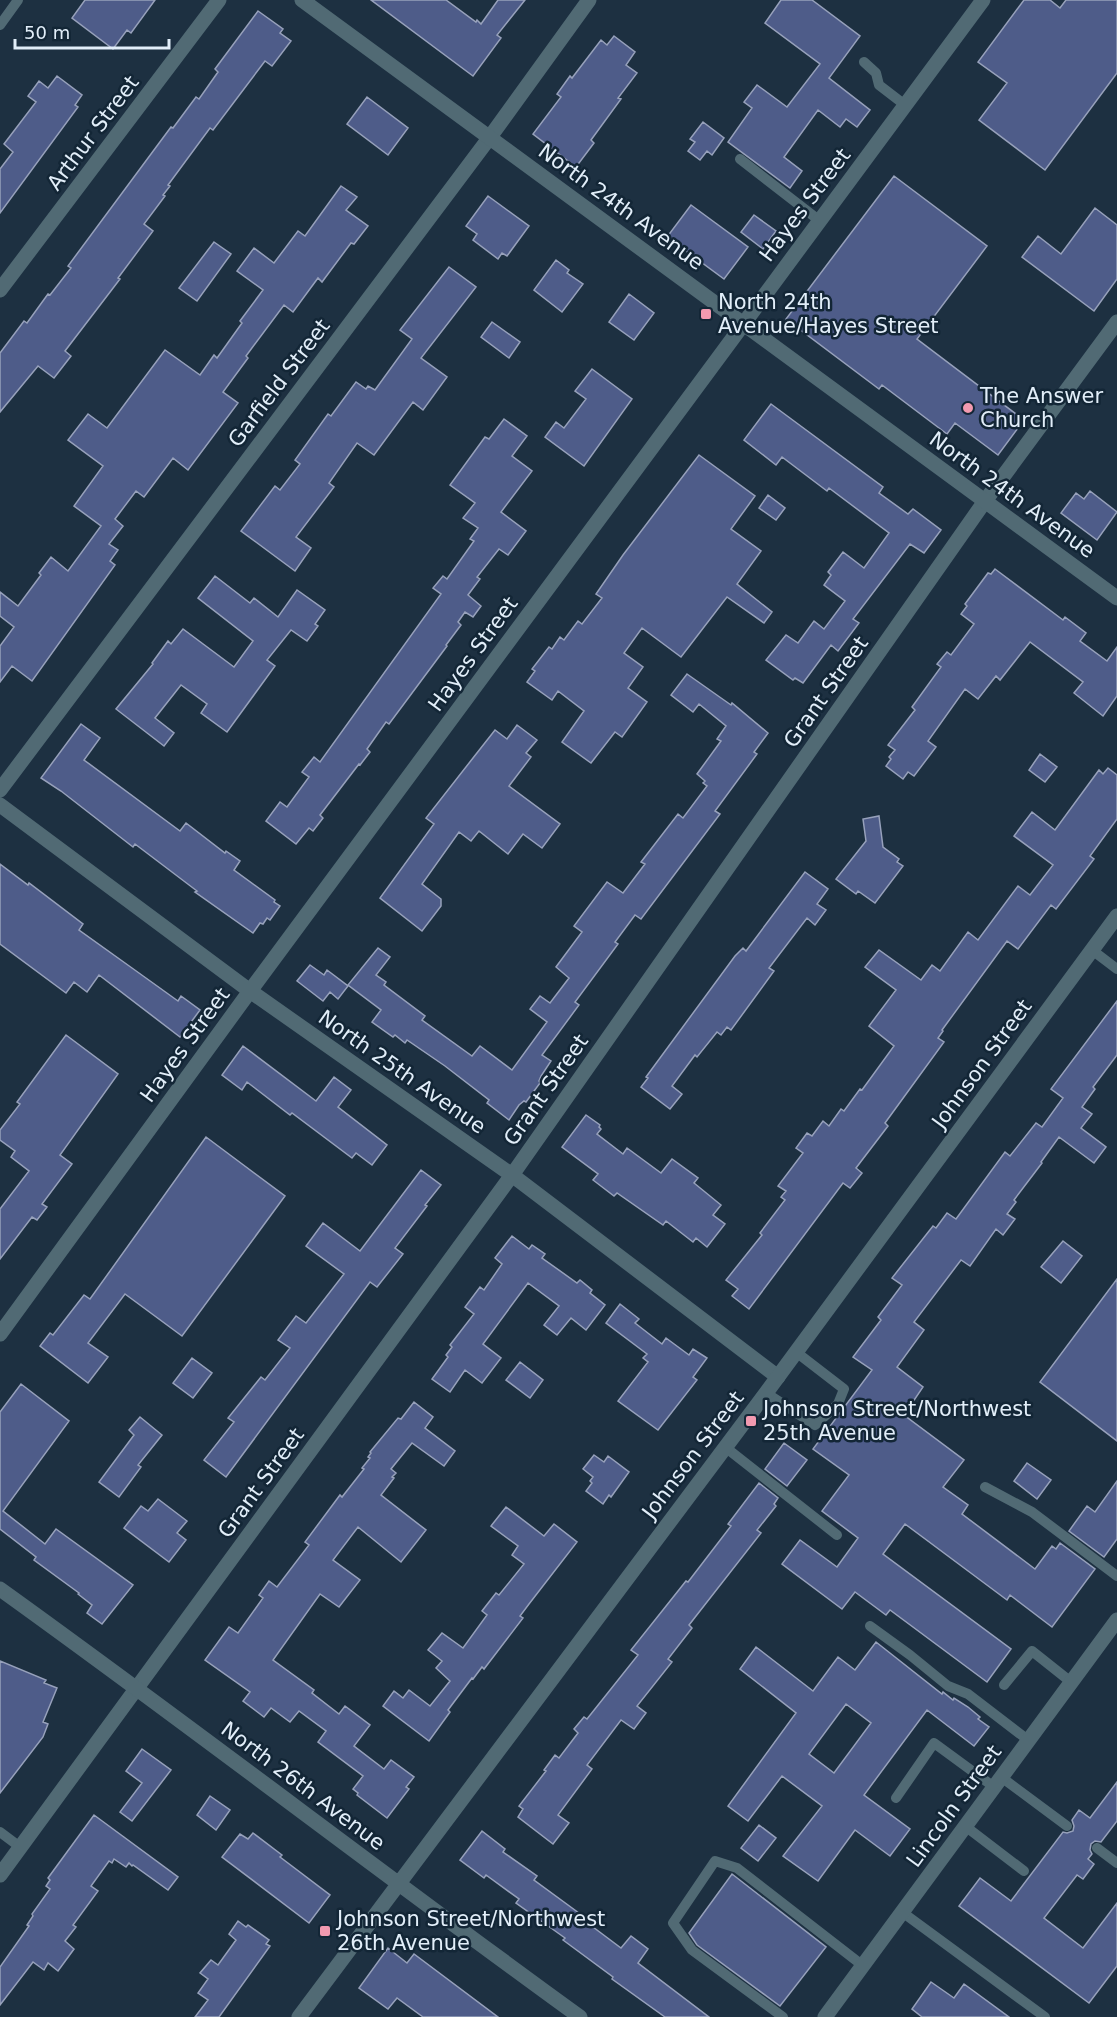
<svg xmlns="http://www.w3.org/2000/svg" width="1117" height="2017" font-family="'DejaVu Sans',sans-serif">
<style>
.building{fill:#4e5c89;stroke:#97a1bb;stroke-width:1.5;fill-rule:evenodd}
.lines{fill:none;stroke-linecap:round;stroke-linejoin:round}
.service{stroke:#516a74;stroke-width:10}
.minor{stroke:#516a74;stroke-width:15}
.tertiary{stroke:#516a74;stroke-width:15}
.poi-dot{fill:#f29ab0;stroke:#132636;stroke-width:2}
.labels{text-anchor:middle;stroke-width:5;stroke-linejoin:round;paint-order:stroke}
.street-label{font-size:21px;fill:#e2eef9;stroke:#132636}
.poi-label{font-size:21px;fill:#e2eef9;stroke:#132636;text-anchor:start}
</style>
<rect width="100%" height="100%" fill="#1d3041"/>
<path class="building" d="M85 0H155L131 33 127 30 113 49 72 18Z
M371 0H446L476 22 477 20 481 24 498 0H525L497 35 501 38 473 76Z
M781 0H812L860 36 829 78 870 110 857 127 846 119 840 127 818 110 784 157 802 171 790 188 728 142 752 108 744 102 757 85 787 107 820 64 765 23Z
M1024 0H1050L1060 8 1066 0H1117V73L1045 170 979 120 1007 83 978 62Z
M258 11 283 29 280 33 291 41 272 66 265 61 213 130 210 128 168 185 170 186 163 195 165 196 144 224 153 231 118 278 120 279 65 351 71 356 54 378 38 366 0 412V353L24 321 27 323 48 294 50 295 71 268 68 266 171 127 173 128 196 97 199 99 218 72 215 69Z
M614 36 635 52 626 65 637 73 618 98 621 99 591 140 594 143 576 167 533 134 561 97 557 94 570 76 572 78 601 40 607 45Z
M57 76 82 95 75 105 78 107 0 213V169L13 152 4 144 36 102 28 96 39 81 48 88Z
M367 97 408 128 388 155 347 124Z
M703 122 724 138 712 155 707 151 700 160 688 151 695 142 690 139Z
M894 176 987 246 917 339 1024 420 998 455 955 423 947 434 882 385 879 389 786 319Z
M341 186 357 197 346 210 368 226 354 244 351 243 322 282 318 278 293 312 284 305 246 356 248 358 223 392 238 403 188 470 173 458 144 497 136 491 115 519 123 526 109 544 118 550 110 561 115 565 32 681 12 666 0 682V646L14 627 0 616V592L18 606 41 575 39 573 51 557 68 571 101 526 74 506 103 466 68 440 88 414 107 428 165 350 200 375 214 355 217 358 242 323 240 321 263 290 237 271 254 248 274 263 298 231 305 236Z
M488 196 529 226 507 256 502 253 498 259 473 240 477 234 466 226Z
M691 205 748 247 724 279 667 237Z
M1095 208 1117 225V279L1094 311 1022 257 1038 236 1061 254Z
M754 215 776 231 763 249 741 232Z
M214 242 231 254 197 301 179 288Z
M556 260 569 270 567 273 583 284 562 312 534 290Z
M449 267 476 287 421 358 447 377 423 410 413 402 374 455 357 443 329 483 334 487 296 537 311 548 295 571 241 531 275 486 280 490 300 464 295 460 328 414 331 416 356 382 366 389 368 386 375 390 412 339 400 330Z
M629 294 654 313 634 340 609 322Z
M492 322 520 342 509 358 481 337Z
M592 369 632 399 584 466 545 437 556 422 564 428 586 399 575 391Z
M771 404 883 487 879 493 908 514 913 509 941 530 924 553 910 544 853 619 859 623 838 651 831 645 803 683 795 678 793 680 766 660 786 635 798 643 814 621 824 629 845 601 824 585 831 575 828 572 843 552 864 568 889 533 829 488 827 491 782 457 776 465 744 440Z
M504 419 527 436 512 456 532 471 501 512 526 531 508 555 499 549 477 577 480 579 468 595 481 606 473 617 465 612 458 622 461 625 446 645 447 646 389 724 386 722 367 749 370 752 360 765 359 764 320 815 323 818 313 831 309 828 296 844 266 821 280 802 287 807 309 777 302 772 314 757 320 762 441 594 433 588 443 576 447 579 474 541 470 539 478 528 463 518 475 503 450 485 485 437 489 439Z
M699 455 755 496 731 529 761 551 737 584 772 612 764 623 727 597 681 657 642 628 624 653 643 667 628 688 647 702 622 737 615 732 591 763 562 742 584 711 558 691 552 700 527 682 535 671 532 669 549 647 552 649 560 637 564 640 578 621 582 624 602 598 596 594 623 555Z
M1090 491 1117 512 1097 540 1061 513 1076 493 1084 499Z
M768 495 785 508 776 520 759 508Z
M995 569 1063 620 1065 617 1086 633 1080 641 1107 661 1117 647V696L1103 716 1074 693 1083 682 1030 642 1000 680 996 676 978 699 965 689 928 741 936 747 914 776 908 772 903 779 886 766 891 759 889 757 895 750 888 745 915 710 912 707 941 667 937 664 947 652 951 655 974 624 961 614 967 606 965 604 988 573 991 574Z
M215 576 250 603 254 598 278 617 297 590 325 610 315 624 318 626 307 641 291 630 267 660 275 666 227 732 201 713 207 704 181 685 155 718 174 733 164 746 116 709 153 664 152 663 168 641 171 644 183 629 234 667 253 641 198 598Z
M687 674 731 705 732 703 768 733 754 752 757 754 715 811 720 814 641 919 635 915 615 942 618 944 575 1002 579 1005 542 1055 551 1061 541 1076 539 1081 540 1083 526 1102 524 1101 519 1105 509 1120 487 1103 489 1100 445 1066 407 1040 405 1043 395 1035 393 1037 372 1022 381 1010 348 985 378 948 390 957 376 975 386 982 384 985 425 1016 422 1020 472 1056 480 1046 512 1070 547 1022 530 1009 540 996 550 1003 569 978 556 967 582 932 574 926 607 882 623 893 645 864 641 862 678 814 683 818 707 786 703 783 705 781 697 774 721 741 717 739 726 726 699 704 693 712 671 695Z
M81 724 100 738 84 760 180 831 186 823 225 853 226 851 240 861 234 870 275 900 274 902 280 906 270 920 267 918 263 924 260 923 253 933 195 892 197 891 135 844 133 847 61 791 41 778Z
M517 725 537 740 526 753 531 757 509 786 560 824 542 848 523 834 508 854 479 831 471 841 459 832 422 884 441 899V906L422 931 380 898 434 824 426 818 473 758 495 730 507 739Z
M1040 754 1057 767 1045 782 1029 770Z
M1108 768 1117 775V819L1090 856 1094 859 1056 909 1051 905 1018 949 1007 941 942 1030 943 1031 938 1038 944 1042 885 1123 888 1126 856 1168 862 1173 850 1188 843 1183 749 1309 732 1296 738 1289 726 1280 762 1235 760 1233 785 1200 781 1197 786 1191 778 1186 803 1153 796 1148 807 1133 812 1136 823 1121 829 1126 841 1109 844 1111 860 1089 862 1090 894 1046 869 1026 896 990 865 967 879 950 921 980 932 965 940 971 968 932 978 940 1018 886 1030 895 1053 865 1014 836 1032 812 1055 830 1099 770 1103 774Z
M879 816 883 847 899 859 897 862 903 866 875 903 858 891 856 894 836 879 866 841 863 819Z
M0 864 28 885 29 883 83 924 79 930 132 968 178 1001 181 996 200 1010 180 1037 99 975 87 992 74 982 66 993 0 944Z
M805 872 828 889 817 904 826 910 815 925 807 918 769 968 774 971 731 1030 727 1027 721 1035 717 1032 697 1057 695 1055 672 1086 682 1094 670 1109 641 1087 648 1078 646 1077 735 956 743 948 746 951Z
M310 965 324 975 327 970 348 986 338 999 330 992 323 1001 297 981Z
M1117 1001V1055L1093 1087 1095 1089 1082 1107 1092 1114 1081 1128 1106 1147 1094 1163 1059 1137 1041 1162 1042 1163 1014 1200 1016 1202 1007 1214 1015 1219 1003 1235 996 1229 970 1266 961 1260 914 1322 924 1330 897 1367 923 1387 904 1415 964 1460 943 1487 968 1505 962 1514 1035 1569 1052 1546 1056 1549 1060 1543 1095 1569 1052 1627 1010 1595 1007 1600 905 1524 883 1554 1011 1649 987 1682 890 1610 886 1615 855 1592 842 1609 782 1564 800 1540 837 1567 858 1538 822 1511 849 1475 813 1449 872 1370 853 1357 881 1320 878 1317 902 1285 892 1278 933 1226 936 1228 947 1213 956 1219 1005 1152 1010 1156 1036 1123 1042 1127 1063 1098 1051 1089Z
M66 1035 118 1074 60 1155 72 1164 42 1204 47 1207 37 1220 32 1217 0 1259V1209L29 1171 11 1157 15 1151 0 1140V1130L20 1104 17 1102Z
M243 1046 316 1101 334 1077 351 1090 338 1107 387 1145 372 1165 356 1153 352 1158 292 1113 290 1115 247 1082 242 1090 222 1075Z
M586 1115 600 1125 599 1127 601 1129 597 1134 623 1154 627 1148 661 1173 672 1159 698 1178 694 1183 721 1205 713 1215 725 1224 707 1247 696 1238 693 1242 666 1221 663 1225 617 1193 614 1196 593 1180 598 1174 562 1147Z
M206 1137 285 1196 182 1336 125 1294 88 1343 108 1357 88 1383 40 1346 50 1333 53 1335 84 1295 90 1299Z
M421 1170 441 1185 425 1205 427 1206 395 1248 403 1254 377 1287 370 1282 226 1477 204 1460 234 1422 228 1418 261 1377 265 1380 290 1348 278 1340 296 1316 306 1323 344 1274 306 1246 323 1223 360 1251Z
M512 1236 529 1249 532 1245 545 1254 542 1258 577 1283 580 1280 592 1290 590 1293 605 1305 586 1330 571 1318 557 1335 544 1325 559 1306 528 1283 483 1344 501 1358 482 1383 465 1370 450 1392 432 1379 448 1357 446 1355 452 1347 450 1345 474 1314 465 1307 480 1287 484 1290 502 1264 495 1258Z
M1063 1241 1082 1256 1061 1283 1041 1267Z
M1117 1279V1441L1040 1382Z
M620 1304 639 1319 635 1323 662 1344 666 1338 689 1355 693 1349 707 1358 693 1377 697 1380 658 1430 618 1401 648 1362 643 1358 647 1354 606 1323Z
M192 1358 212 1373 193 1398 173 1383Z
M520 1362 543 1380 530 1398 506 1380Z
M21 1384 69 1421 3 1511 45 1544 56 1529 133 1585 102 1624 87 1613 92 1605 78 1594 79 1593 34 1560 36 1557 0 1529V1412Z
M414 1402 433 1417 425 1428 455 1451 444 1466 412 1443 391 1469 396 1473 392 1477 394 1478 381 1495 426 1530 401 1562 358 1527 333 1560 360 1580 339 1607 320 1594 273 1660 314 1690 312 1693 339 1714 345 1706 370 1725 354 1746 384 1769 391 1760 414 1777 406 1787 409 1789 387 1818 357 1795 358 1793 353 1789 363 1776 318 1742 326 1731 299 1711 290 1722 271 1708 264 1717 243 1701 250 1692 205 1660 229 1627 238 1633 263 1598 259 1595 269 1581 277 1587 309 1545 305 1542 340 1495 342 1497 364 1469 362 1468 370 1458 368 1457 371 1453 370 1452 398 1418 401 1419Z
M140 1417 162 1435 138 1465 141 1467 119 1497 99 1482 134 1435 129 1430Z
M784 1443 807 1460 787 1486 765 1469Z
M594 1455 604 1462 608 1456 629 1472 611 1497 609 1495 603 1504 586 1491 592 1483 590 1481 593 1477 583 1469Z
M1027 1463 1051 1480 1037 1499 1014 1481Z
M1117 1481V1539L1104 1557 1069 1531 1087 1506 1095 1512Z
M759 1483 778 1498 774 1504 776 1506 757 1530 761 1533 689 1625 692 1628 668 1659 672 1662 637 1706 646 1713 634 1729 621 1720 587 1765 592 1769 558 1815 569 1823 553 1844 518 1817 523 1809 519 1806 546 1771 544 1770 555 1755 559 1758 578 1733 574 1729 584 1717 587 1719 638 1655 631 1650 686 1581 688 1582 731 1526 728 1524Z
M158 1499 187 1521 177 1533 186 1540 169 1562 124 1528 141 1506 148 1511Z
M506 1507 544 1536 554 1524 577 1542 529 1604 520 1616 523 1618 484 1669 482 1667 473 1679 472 1678 448 1710 450 1712 429 1741 383 1706 394 1691 403 1698 409 1690 430 1706 450 1681 436 1668 442 1661 428 1650 442 1633 463 1648 487 1615 482 1611 496 1593 499 1595 524 1564 512 1555 518 1546 491 1526Z
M876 1642 942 1694 943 1692 953 1700 954 1698 968 1707 980 1717 978 1719 989 1727 974 1746 927 1710 864 1795 910 1829 890 1856 855 1830 818 1881 783 1856 822 1806 782 1776 748 1821 728 1806 796 1713 740 1669 756 1647 813 1691 838 1657 855 1670ZM846 1704 871 1723 834 1773 809 1754Z
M0 1661 46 1680 44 1683 57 1688 43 1722 48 1724 43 1737 0 1793Z
M142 1749 171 1770 132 1821 120 1812 142 1783 126 1771Z
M1117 1782V1821L1101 1842 1095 1841 1091 1844 1090 1850 1092 1854 1088 1859 1094 1864 1083 1879 1077 1875 1044 1918 1083 1948 1117 1903V1966L1089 2003 959 1906 980 1878 1011 1901 1063 1832 1067 1833 1073 1831 1074 1826 1072 1820 1079 1810 1090 1818Z
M210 1796 230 1810 216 1830 197 1815Z
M94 1815 178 1877 168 1890 133 1865 132 1866 129 1863 126 1867 114 1859 112 1863 109 1861 91 1886 98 1891 73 1925 76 1927 65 1941 74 1949 58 1971 48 1963 44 1970 33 1962 0 2005V1967L29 1926 27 1925 33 1916 32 1914 50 1889 46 1886 50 1880 48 1878Z
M759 1825 776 1838 758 1861 741 1848Z
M482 1831 505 1849 503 1852 537 1876 534 1880 583 1916 581 1918 621 1948 631 1936 648 1949 638 1963 709 2017H665L612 1979 613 1977 563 1940 565 1938 516 1903 519 1899 486 1875 484 1878 460 1860Z
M253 1833 282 1855 280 1857 330 1895 309 1923 222 1857 240 1834 248 1839Z
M732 1874 826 1947 780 2006 697 1945 689 1933Z
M238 1921 246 1927 248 1925 269 1940 266 1944 270 1946 219 2017H195L208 2000 198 1993 208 1979 200 1973 211 1960 218 1965 236 1940 229 1934Z
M388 1948 407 1963 414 1954 498 2017H423L397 1998 388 2009 359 1988Z
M931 1982 954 1998 964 1984 1009 2017H922L912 2009Z"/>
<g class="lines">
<path class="service" d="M0 25 18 0
M864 62 876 73 879 85 905 105
M740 159 820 221
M1092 950 1117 969
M766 1393 815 1425 838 1404 844 1389 796 1352
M725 1447 837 1535
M985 1487 1032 1512 1117 1576
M870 1626 910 1655 948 1686 968 1694 1028 1740
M1004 1685 1032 1651 1071 1682
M1001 1777 1067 1826
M896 1798 934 1743 994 1787
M965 1826 1024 1871
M0 1832 20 1847
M1097 1848 1117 1863
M902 1912 1045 2017
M783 2017 692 1950 673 1923 715 1861 737 1868 862 1965"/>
<path class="minor" d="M0 290 219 0
M0 790 490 137 589 0
M0 805 250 991 512 1175 778 1377
M0 1334 250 991 983 0
M0 1875 512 1175 985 501 1117 322
M825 2017 1117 1620"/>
<path class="tertiary" d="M302 0 1117 598
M0 1589C195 1729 385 1876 580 2017
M299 2017 766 1393 1117 916"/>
</g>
<g class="poi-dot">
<rect x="700" y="308" width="12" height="12" rx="3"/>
<circle cx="968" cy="408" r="6"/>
<rect x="745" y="1415" width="12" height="12" rx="3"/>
<rect x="319" y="1925" width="12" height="12" rx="3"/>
</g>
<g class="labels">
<g class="street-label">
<text transform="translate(93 133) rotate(-53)" y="7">Arthur Street</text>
<text transform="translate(805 205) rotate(-53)" y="7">Hayes Street</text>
<text transform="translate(621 207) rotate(36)" y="7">North 24th Avenue</text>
<text transform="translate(279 383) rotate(-53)" y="7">Garfield Street</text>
<text transform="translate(1012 495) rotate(36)" y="7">North 24th Avenue</text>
<text transform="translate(473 654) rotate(-54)" y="7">Hayes Street</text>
<text transform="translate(826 692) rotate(-55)" y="7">Grant Street</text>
<text transform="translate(185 1045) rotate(-54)" y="7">Hayes Street</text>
<text transform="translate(982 1064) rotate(-54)" y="7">Johnson Street</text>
<text transform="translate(402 1072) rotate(35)" y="7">North 25th Avenue</text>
<text transform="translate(546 1090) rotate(-55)" y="7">Grant Street</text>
<text transform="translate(693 1455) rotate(-53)" y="7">Johnson Street</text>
<text transform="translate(261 1483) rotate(-54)" y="7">Grant Street</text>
<text transform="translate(303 1786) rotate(37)" y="7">North 26th Avenue</text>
<text transform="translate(954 1806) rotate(-54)" y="7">Lincoln Street</text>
</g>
<g class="poi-label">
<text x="718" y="309">North 24th<tspan x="718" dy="24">Avenue/Hayes Street</tspan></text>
<text x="980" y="403">The Answer<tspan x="980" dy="24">Church</tspan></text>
<text x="763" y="1416">Johnson Street/Northwest<tspan x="763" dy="24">25th Avenue</tspan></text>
<text x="337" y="1926">Johnson Street/Northwest<tspan x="337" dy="24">26th Avenue</tspan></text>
</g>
</g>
<path d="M15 39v9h154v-9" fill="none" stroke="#e2eef9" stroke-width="3"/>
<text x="24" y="39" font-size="18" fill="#e2eef9" stroke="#132636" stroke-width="4.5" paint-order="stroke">50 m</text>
</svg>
